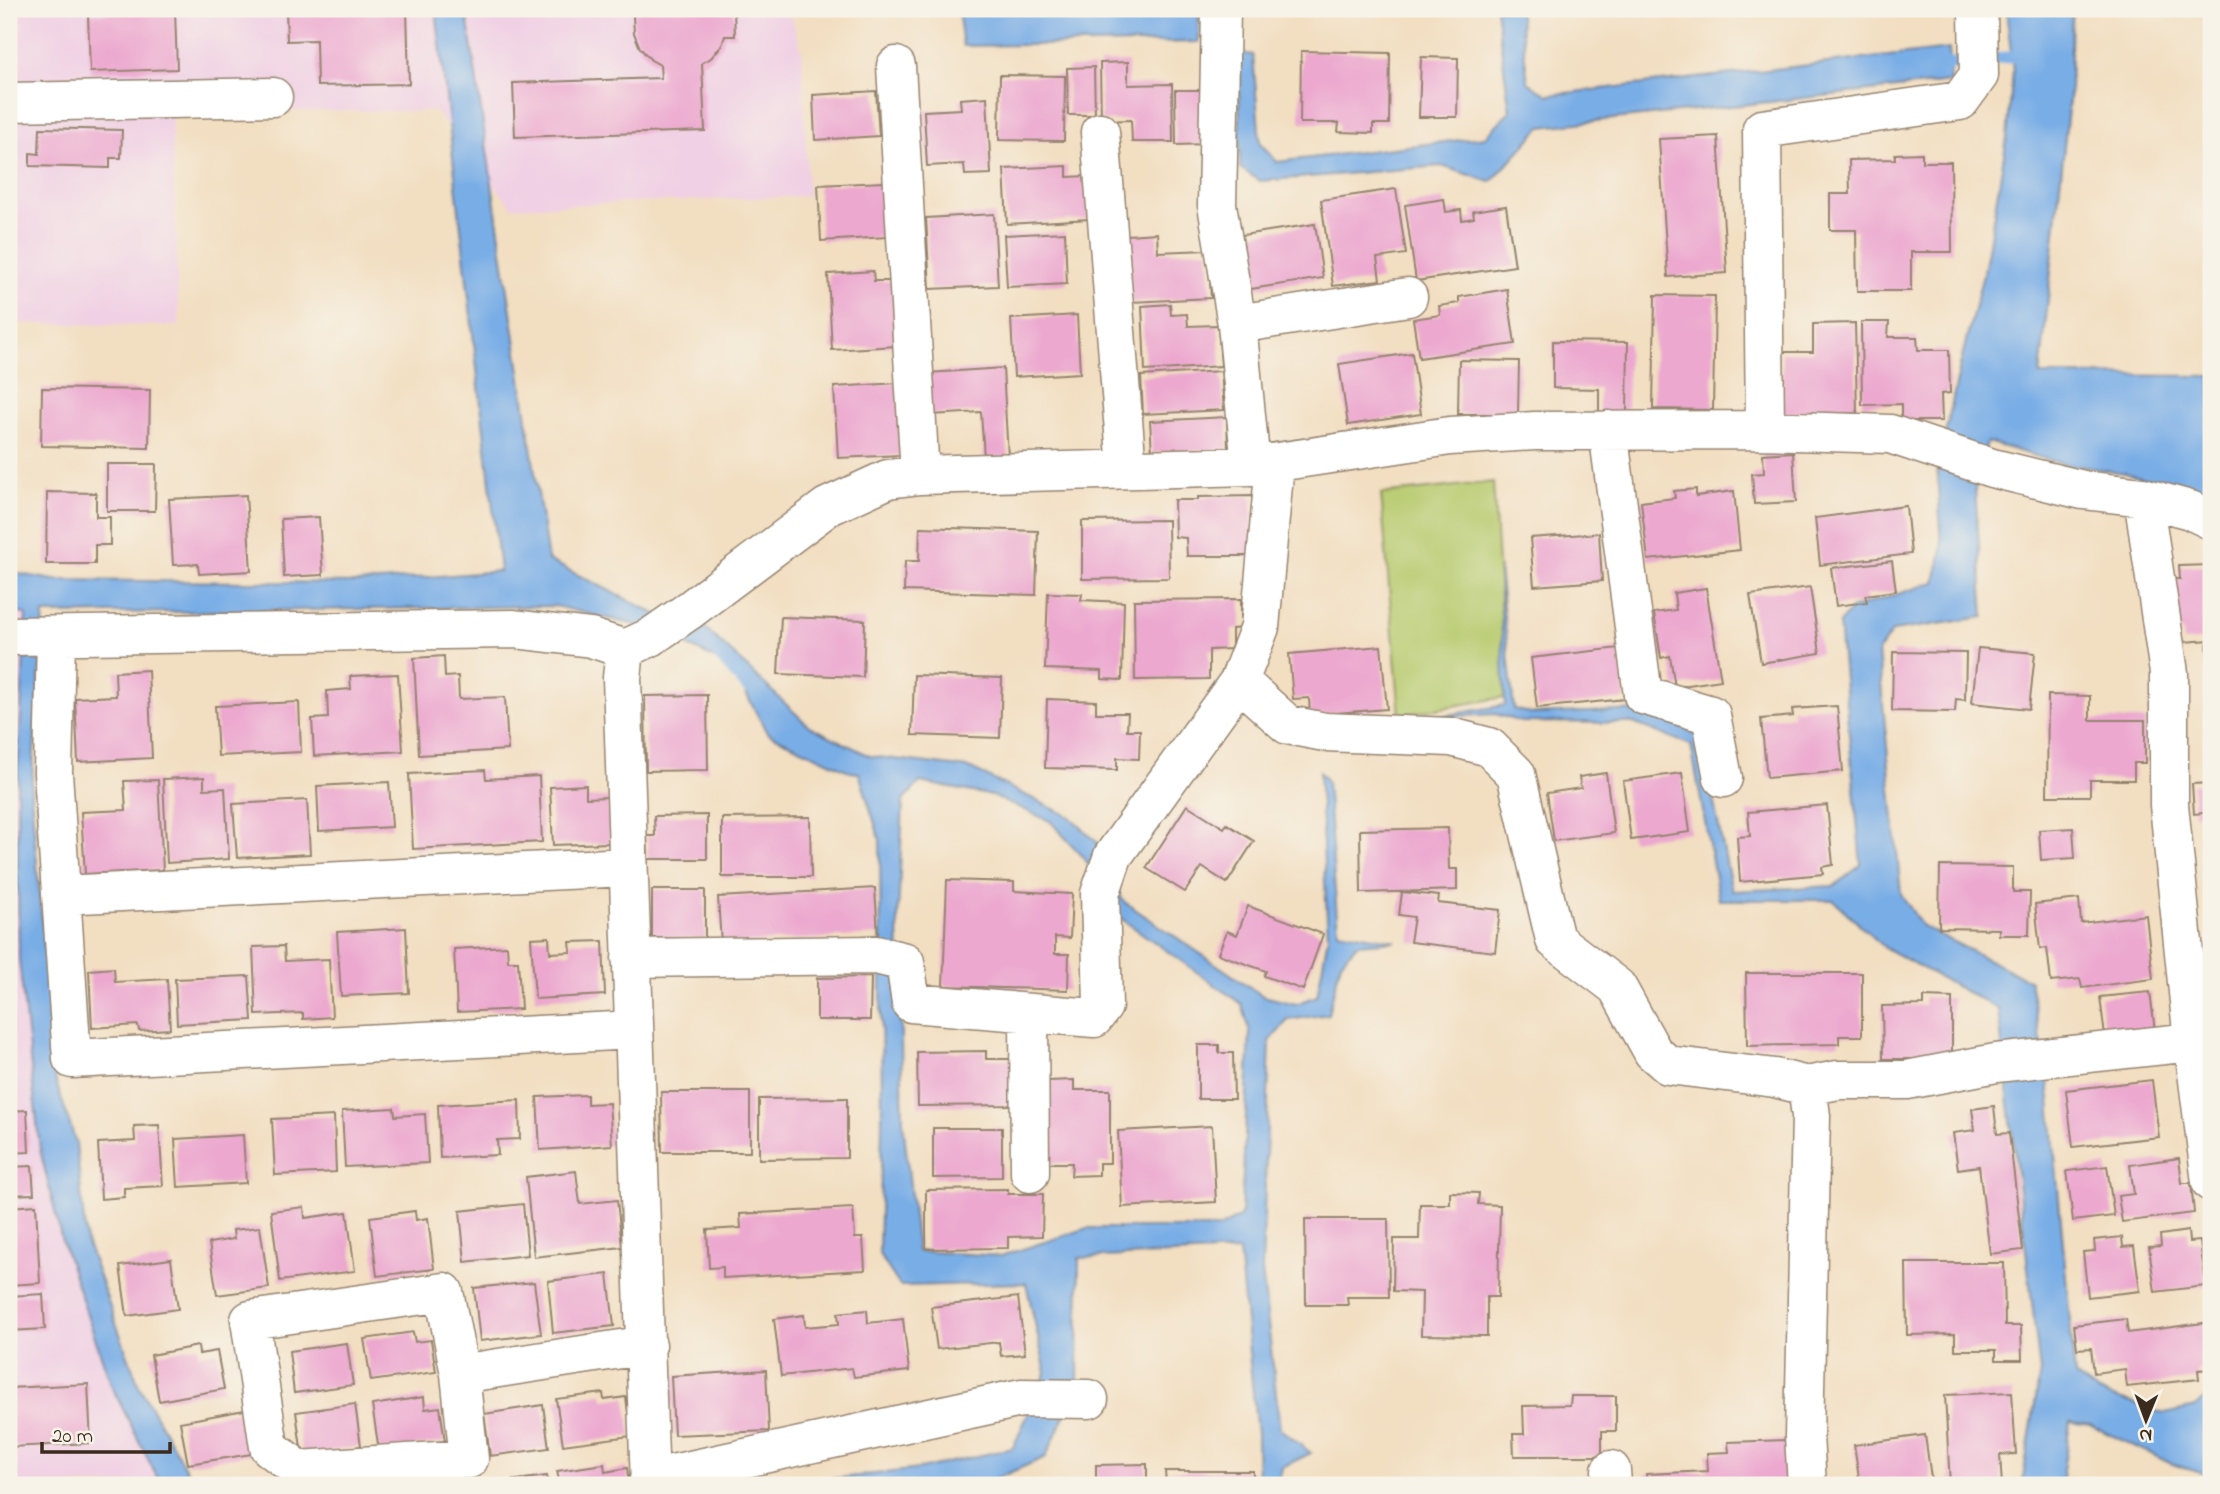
<svg xmlns="http://www.w3.org/2000/svg" width="2220" height="1494" font-family="'Indie Flower',sans-serif">
<style>
.built{fill:#f0d0e4}
.green{fill:#b8cb6f;stroke:#7a7a46;stroke-width:2}
.water{fill:#79ade6;stroke:#5a6c82;stroke-width:2;fill-rule:evenodd}
.lines{fill:none;stroke-linecap:round;stroke-linejoin:round}
.stream{stroke:#79ade6;stroke-width:12}
.building{fill:#eca8cf}
.minor-casing{stroke:#968470;stroke-width:41}
.minor{stroke:#fff;stroke-width:38}
</style>
<rect width="100%" height="100%" fill="#f7f3e8"/>
<filter id="ink" filterUnits="userSpaceOnUse"><feTurbulence type="fractalNoise" baseFrequency=".0143" numOctaves="2"/><feDisplacementMap in="SourceGraphic" scale="14" xChannelSelector="R" yChannelSelector="G"/><feConvolveMatrix kernelMatrix="1 2 1 2 8 2 1 2 1" color-interpolation-filters="sRGB"/></filter>
<filter id="wash" filterUnits="userSpaceOnUse"><feTurbulence type="fractalNoise" baseFrequency=".00686" numOctaves="4" result="noise"/><feDisplacementMap in="SourceGraphic" scale="28" xChannelSelector="R" yChannelSelector="G"/><feGaussianBlur stdDeviation="1.57" result="paint"/><feColorMatrix in="noise" values="0 0 0 0 0 0 0 0 0 0 0 0 0 0 0 0 0 1.4 0 .05"/><feComposite in="paint" operator="in"/></filter>
<g filter="url(#wash)">
<rect width="100%" height="100%" fill="#f2dec1"/>
<path class="built" d="M9 9H789L802 52 808 196 512 207 435 111H171L179 326 9 323Z
M9 593 38 597 25 792 44 1074 74 1238 179 1485H9Z"/>
<path class="green" d="M1493 482 1506 697 1400 715 1381 494Z"/>
<path class="water" d="M436 9H466L548 560 656 614 702 625 809 726 870 756 969 768 1069 816 1097 842 1123 901 1263 996 1296 1004 1317 996 1328 937 1319 772 1327 781 1338 931 1396 941 1357 944 1341 962 1328 1014 1288 1020 1270 1041 1262 1270 1280 1429 1311 1453 1282 1467 1278 1485H1258L1257 1434 1239 1251 1079 1258 1078 1384 1046 1457 981 1485H776L920 1469 1013 1448 1046 1373 1026 1283 900 1286 879 1254 882 1123 880 840 859 773 851 772 767 733 732 667 653 629 555 606 44 614 31 794 56 1082 76 1143 86 1241 139 1386 195 1485H161L112 1387 62 1241 40 1149 19 960 17 791 26 614 9 612V572L54 580 357 583 500 571ZM920 782 993 796 1050 821 1085 859 1119 917 1242 1004 1250 1032 1241 1216 1219 1228H1088L1001 1256 917 1251 903 1121 898 920 903 801Z
M958 9H989V12L1073 9H1199V42L963 46Z
M1496 9H1519L1528 82 1548 95 1949 49 1951 82 1541 127 1491 182 1442 166 1260 181 1240 168 1239 53 1253 55 1260 143 1277 162 1485 137 1510 111Z
M2006 9H2072L2070 90 2040 375 2211 376V497L2125 473 2063 464 1987 442 1975 488 1984 617 1893 631 1878 651 1901 894 1922 926 2030 981 2048 1078 2075 1376 2098 1392 2165 1414 2195 1407 2211 1392V1476L2172 1464 2090 1425 2070 1422 2061 1485H2022L2040 1372 1998 1009 1885 948 1833 900H1719L1691 745 1633 723 1522 722 1495 714 1431 718 1505 705 1499 568 1514 709 1531 714 1644 710 1700 735 1732 891 1834 886 1861 865 1839 624 1851 609 1935 582 1942 549 1937 470 1965 345 1985 267 2007 138 2013 70Z"/>
<g class="lines">
<path class="stream" d="M1950 64 2011 57
M716 652 748 688"/>
</g>
<g id="blocks">
<path class="building" d="M286 9H407L409 84 317 86 316 40 287 41Z
M636 9H734L735 36H725L722 45 711 58 702 63 705 131 515 137 513 83 661 78 660 65 651 60 640 48 634 33 633 16Z
M175 11 177 69 90 72 88 14Z
M1301 51 1390 53 1389 124H1373V133L1338 132 1339 123H1300Z
M1421 57 1458 58 1457 117H1419Z
M1128 62V85L1172 84 1173 142H1132L1131 120 1101 121 1100 63Z
M1094 67 1095 115H1068L1067 68Z
M1000 75 1065 76 1064 141 999 140Z
M1175 90H1206L1207 144 1176 145Z
M876 91 879 136 815 140 813 95Z
M987 97 991 174 965 175 964 164 927 166 924 111 961 109 960 99Z
M40 128 122 130 121 158H110V168L30 166V153L39 154Z
M1718 136 1727 273 1668 277 1659 139Z
M1922 153V162H1951L1952 252H1911V291H1857L1856 230H1830V194H1850L1849 160 1895 159V154Z
M1067 166V177L1087 176 1089 219 1007 224 1004 169Z
M884 182 887 237 821 241 818 185Z
M1396 189 1406 254 1377 258 1380 280 1333 286 1321 200Z
M1444 199 1446 212 1461 210 1462 220 1474 218 1473 211 1506 206 1515 266 1416 281 1405 205Z
M994 214 998 286 930 289 926 218Z
M1315 224 1323 278 1244 290 1236 236Z
M1065 232 1067 284 1007 287 1004 235Z
M1157 233 1158 252 1208 250 1211 298 1131 302 1127 235Z
M873 271 874 281H893L896 346 832 350 828 274Z
M1507 289 1515 344 1419 358 1413 319 1440 315 1439 306 1459 303V297Z
M1655 295 1715 296 1713 410 1653 409Z
M1170 304 1171 315 1187 314 1188 326 1218 325 1221 366 1145 371 1142 306Z
M1077 315 1080 373 1014 377 1011 319Z
M1861 322H1889L1888 337H1917L1918 350H1949L1950 393 1941 394 1942 421H1901V404L1862 405Z
M1855 323 1857 413 1783 414 1782 352H1813V324Z
M1553 341 1628 342 1627 412 1599 413V389L1553 388Z
M1412 353 1421 414 1348 425 1339 364Z
M1459 360 1519 361 1518 414H1458Z
M1003 368 1008 457 984 458 981 412 931 415 928 373Z
M1221 371 1224 410 1143 414 1141 376Z
M898 383 902 455 838 458 834 387Z
M42 388 150 390 149 448 41 446Z
M1227 417 1228 449 1152 453 1150 421Z
M1793 452 1796 502 1754 504 1752 474 1764 473 1763 454Z
M107 464H156L155 511H107Z
M1696 489V496L1734 491 1740 550 1648 560 1641 502 1675 498 1674 491Z
M47 492 96 493V517H110V545H95V564H46Z
M246 495 251 571 199 574 198 564 173 565 169 499Z
M1252 496 1253 556H1187L1186 538 1175 537 1174 500H1198V497Z
M1906 506 1911 554 1820 565 1815 518Z
M319 517 323 575 284 577 281 519Z
M1168 520 1169 578 1082 579V521Z
M920 527 1038 531 1036 595 904 591 905 561H919Z
M1599 533 1602 581 1534 586 1530 538Z
M1892 561 1896 591 1865 595 1867 602 1836 606 1831 568Z
M2210 565 2211 640 2183 642V631H2172L2170 579H2180L2179 566Z
M1810 587 1820 653 1761 663 1750 595Z
M1706 588 1721 680 1675 687 1670 656 1661 658 1654 613 1676 610 1674 593Z
M1048 593 1082 594 1081 600 1124 602 1122 680 1102 679V671L1045 669Z
M1241 599V628L1232 629V649L1209 650V679L1135 680 1134 600Z
M781 617 865 620 863 677 778 674Z
M2207 644 2211 645V691H2209Z
M1381 646 1387 709 1310 715 1309 698 1293 699 1289 654Z
M1619 648 1625 699 1537 708 1531 658Z
M1978 648 2035 653 2029 709 1972 703Z
M1893 652 1966 653 1965 700 1956 699 1955 712 1892 711Z
M444 656 445 677 458 676 459 699 505 697 508 750 419 755 414 658Z
M148 670 152 758 78 762 75 698 116 696 115 672Z
M398 674 403 751 314 756 312 719 328 718 327 691 351 689 350 676Z
M914 675 1002 678 1000 738 912 735Z
M9 679H15L11 748 9 747Z
M707 695 708 770 646 771 645 696Z
M2048 695 2090 696V720H2145V763H2134V780H2090V796H2047Z
M1047 699 1096 701V713H1128L1127 730H1140L1139 759 1117 758V770L1045 768Z
M299 702 301 752 218 756 215 706Z
M1837 706 1843 771 1767 778 1761 719 1793 716 1792 709Z
M485 770 486 779 539 776 542 842 413 849 409 774Z
M1606 773 1614 833 1554 841 1547 793 1581 788 1579 777Z
M1682 773 1690 832 1631 840 1623 781Z
M204 777V789L225 788 229 859 167 863 163 779Z
M158 780 163 870 85 874 81 812 126 810 124 781Z
M389 782 392 827 319 831 317 786Z
M2211 783V812L2194 814 2192 784Z
M586 785V798L608 797 610 843 553 845 550 787Z
M307 800 310 854 237 858 233 804Z
M1187 805 1224 828 1227 824 1254 841 1227 883 1202 867 1185 892 1146 868Z
M1827 805 1833 865 1822 867 1823 874 1740 882 1737 837 1750 836 1748 812Z
M707 815V859H648L647 836H655L654 816Z
M810 817 811 877H722V818Z
M1448 828 1449 869H1457V890L1361 893 1360 830Z
M2073 828 2075 858 2041 860 2039 830Z
M1940 866 2013 867V892H2030L2029 935H1999V929L1939 928Z
M947 880 1014 882V891L1072 894 1070 938 1055 937V954H1069L1068 990 943 986Z
M875 888 878 935 721 944 718 897Z
M652 890H705V938H652Z
M1402 892 1439 896 1438 903 1500 910 1495 952 1410 942 1414 917 1399 915Z
M2079 899 2081 923 2146 915 2153 979 2082 988 2080 979 2051 982 2047 948 2040 949 2035 904Z
M1248 906 1323 934 1303 990 1264 976 1266 971 1218 954 1227 931 1237 935Z
M406 928 409 993 341 996 337 932Z
M549 937 550 953 571 952 570 942 603 941 605 995 535 999 531 938Z
M284 946 285 961 329 959 332 1017 303 1019V1013L256 1015 253 947Z
M507 946 508 961H518L521 1009 457 1012 454 949Z
M2211 946V1024H2210L2200 947Z
M114 968 115 982 167 979 170 1029 139 1031 138 1025 92 1028 89 970Z
M1746 973H1862V1036H1839V1044L1747 1046Z
M249 976 252 1020 177 1024 175 979Z
M871 977 870 1020H817V978Z
M2150 992 2155 1031 2105 1036 2100 997Z
M1924 997 1952 998V1059H1883L1882 1006 1924 1005Z
M9 1008H14L11 1073 9 1072Z
M1198 1045H1219V1053H1233L1234 1099H1198Z
M986 1051V1059H1013V1105L918 1106 917 1052Z
M1074 1080V1090H1110V1163H1099V1175L1071 1176 1072 1163H1049L1048 1081Z
M2152 1080 2159 1137 2073 1147 2066 1090Z
M661 1092H750V1152H662Z
M587 1095V1104L609 1103 612 1145 540 1150 537 1097Z
M847 1098V1158L759 1159V1099Z
M519 1100 520 1139 497 1140 498 1155 440 1158 438 1105Z
M1994 1106 1997 1134 2009 1133 2023 1250 1990 1254 1979 1166 1958 1169 1953 1133 1975 1130 1972 1109Z
M394 1108 395 1116 425 1114 428 1163 345 1167 342 1111Z
M27 1110 29 1152 9 1153V1111Z
M334 1116 336 1172 275 1175 272 1119Z
M159 1125 163 1186 124 1188V1197L101 1199 98 1143 135 1141 134 1126Z
M1212 1126 1216 1202 1122 1207 1118 1131Z
M933 1128H1002V1177L933 1178Z
M243 1135 246 1183 178 1187 175 1139Z
M2179 1158 2182 1183H2191L2194 1213 2122 1222 2118 1196 2134 1194 2130 1165Z
M32 1166 34 1194 9 1195V1167Z
M2107 1166 2114 1216 2073 1221 2067 1171Z
M576 1171 580 1204 617 1200 622 1247 534 1257 526 1177Z
M1008 1189V1194H1043L1042 1236 1008 1237V1248L926 1249V1190Z
M1450 1192 1479 1193 1478 1204 1500 1205 1498 1297H1487V1336L1421 1335 1422 1292 1393 1291 1394 1239H1419L1420 1204H1450Z
M523 1204 528 1255 465 1262 460 1211Z
M36 1205 40 1283 9 1285V1207Z
M304 1207 305 1218 347 1212 355 1271 280 1281 271 1211Z
M853 1208 855 1238H863L865 1270 723 1278V1267L709 1268 707 1230 741 1228 740 1214Z
M415 1211 416 1220 428 1218 434 1269 377 1276 370 1217Z
M1305 1219H1388L1389 1297H1347L1348 1305H1306Z
M260 1227 269 1288 217 1295 209 1243 234 1239 233 1230Z
M2188 1231 2189 1242 2200 1241 2206 1286 2155 1292 2149 1247 2161 1246 2160 1235Z
M2122 1237 2123 1247 2134 1246 2140 1291 2088 1297 2083 1252 2095 1251 2094 1240Z
M171 1259 178 1309 127 1316 120 1266Z
M1906 1263H2004L2005 1326H2021L2022 1360H1996V1350H1955V1334L1907 1335Z
M608 1274 614 1326 553 1333 548 1281Z
M534 1282 541 1334 480 1341 474 1288Z
M43 1294 45 1329 9 1331V1296Z
M1018 1297 1025 1354 1001 1356 999 1342 937 1349 931 1307Z
M867 1310 868 1323 903 1319 909 1371 854 1377 852 1368 781 1376 774 1319 804 1315 805 1327 839 1324 838 1313Z
M2126 1319 2128 1333 2211 1322V1369L2198 1370 2199 1379 2127 1387 2125 1369 2094 1373 2091 1348 2077 1349 2074 1325Z
M413 1332 415 1342 431 1340 436 1372 371 1381 364 1339Z
M347 1343 353 1385 294 1393 289 1351Z
M198 1346 199 1354 217 1351 224 1389 159 1401 151 1355Z
M766 1370 769 1431 674 1435 671 1376Z
M88 1384 91 1443 9 1447V1388Z
M2012 1392 2016 1454 2000 1455 2002 1485H1950L1945 1395Z
M603 1393 604 1400 626 1397 631 1436 563 1445 556 1399Z
M1571 1396H1616V1431H1602V1456H1514L1513 1434H1524L1523 1406 1570 1405Z
M424 1397 425 1409 440 1407 445 1442 379 1451 372 1405Z
M355 1404 361 1446 302 1455 296 1412Z
M543 1405 549 1448 490 1456 484 1414Z
M250 1409 258 1453 188 1464 180 1422Z
M1925 1435 1932 1485H1860L1854 1445Z
M1787 1440 1789 1485H1647L1646 1474 1708 1471 1707 1453 1729 1452 1728 1442Z
M604 1464 605 1472 627 1468 629 1485H560L557 1471Z
M1147 1464V1485H1079V1479H1096V1465Z
M1165 1471H1253V1485H1166Z
M547 1476 548 1485H488V1484Z"/>
</g>
</g>
<g filter="url(#ink)">
<use href="#blocks" fill-opacity="0" stroke="#968470" stroke-width="2"/>
<g class="lines">
<defs>
<path id="minor" d="M1221 9 1217 205 1237 324 1251 466
M896 66 920 475
M9 102 273 97
M1100 132 1127 469
M1237 324 1408 297
M1608 430 1643 695 1711 715 1723 778
M1765 430 1762 129 1960 101 1979 75 1978 9
M2143 497 2169 673V805L2193 1041 2211 1182
M9 636 514 629 591 638 625 649 651 637 687 612 827 507 888 479 920 475 1251 466 1450 436 1535 431 1765 430 1890 434 1992 468 2083 490 2143 497 2190 510 2211 520
M56 637 53 773 72 1059 634 1030
M625 649 622 678 650 1485
M1239 681 1288 725 1325 732 1451 737 1489 747 1516 774 1555 940 1617 987 1653 1052 1668 1065 1775 1078 1807 1086 1838 1080H1907L1996 1063 2211 1040
M61 895 627 867
M631 958 876 955 905 962 911 1003 1094 1018 1103 1006 1100 894 1113 856 1239 681 1260 627 1275 463
M1029 1013 1030 1173
M460 1374 469 1459 299 1470 269 1447 250 1320 444 1292 460 1374 647 1345
M1611 1470 1612 1485
M649 1479 1021 1398 1089 1399
M1807 1485 1804 1436 1811 1116 1807 1086"/>
</defs>
<use href="#minor" class="minor-casing"/>
<use href="#minor" class="minor"/>
</g>
</g>
<rect width="2220" height="1494" fill="none" stroke="#f7f3e8" stroke-width="35"/>
<g transform="translate(2146 1420) rotate(181)" stroke="#f7f3e8" stroke-width="5" paint-order="stroke">
<path d="M0-5L12 26L0 18L-12 26Z" fill="#3b2a1e"/>
<text y="-10" font-size="19" font-weight="bold" text-anchor="middle" fill="#3b2a1e">N</text>
</g>
<path d="M42 1442v10h128v-10" fill="none" stroke="#3b2a1e" stroke-width="3.5"/>
<text x="52" y="1442" font-size="21" fill="#3b2a1e" stroke="#f7f3e8" stroke-width="5" paint-order="stroke">20 m</text>
</svg>
